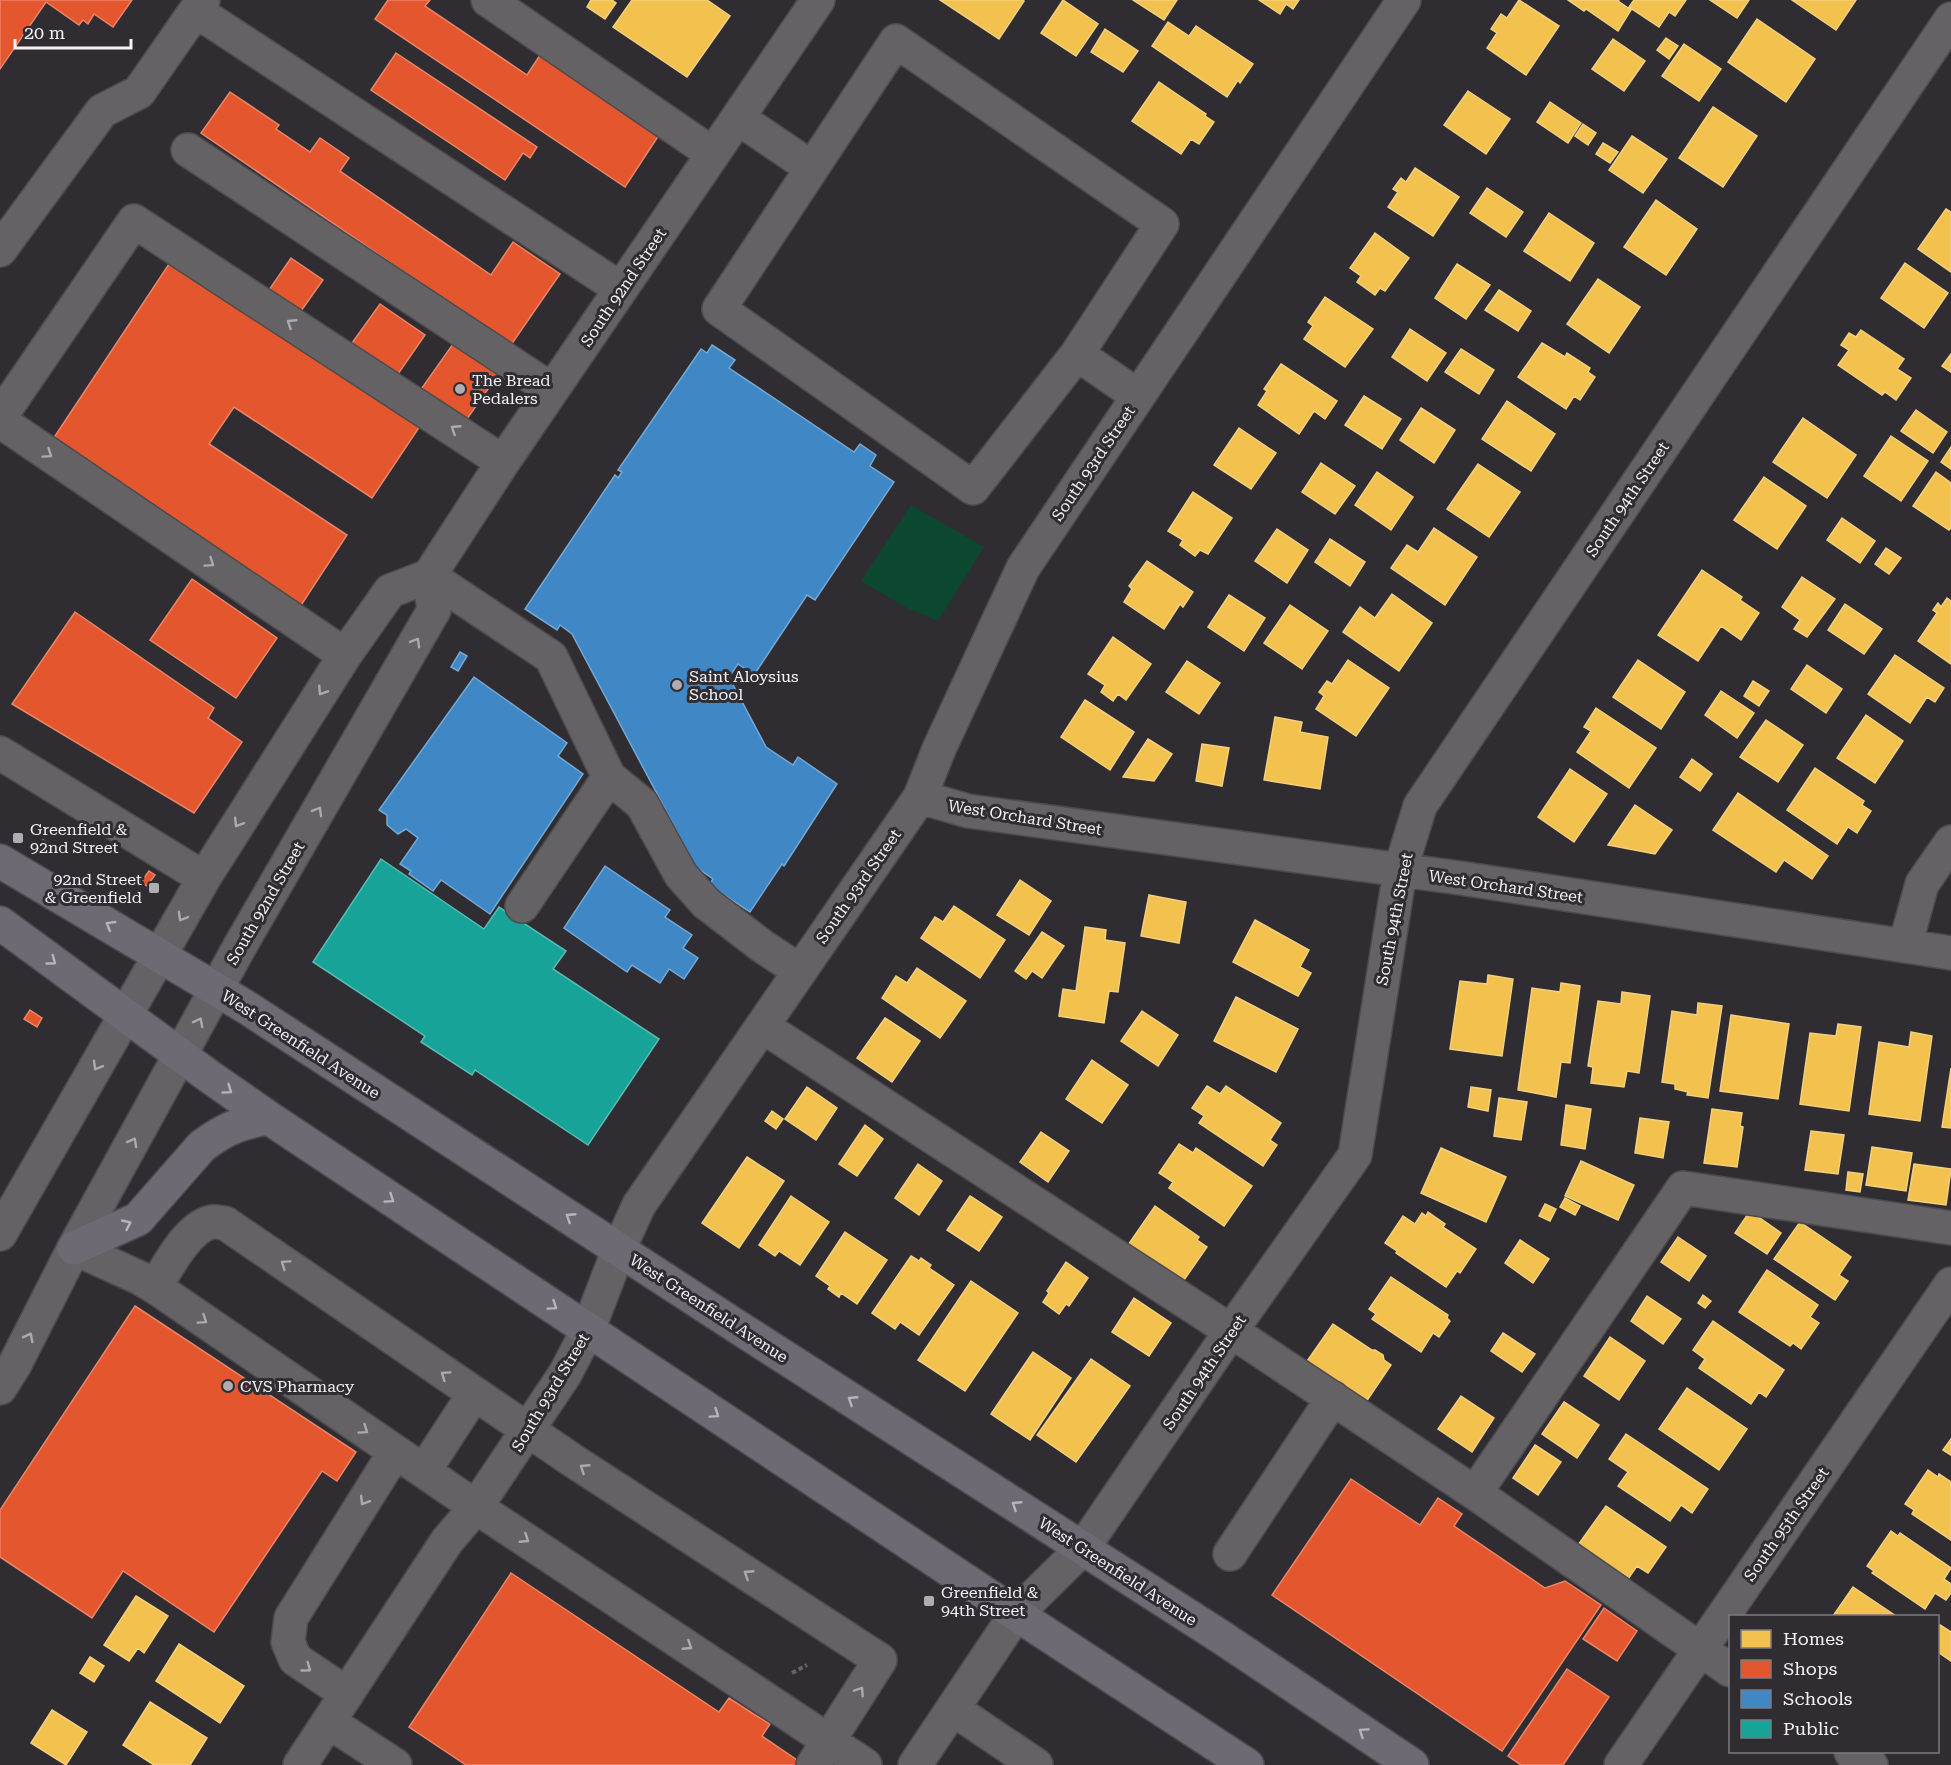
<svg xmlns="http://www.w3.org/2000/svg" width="1951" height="1765" font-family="'Roboto Serif',serif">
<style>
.green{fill:#0c472f}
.homes{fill:#f2c14e;stroke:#f3d080;stroke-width:1.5}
.shops{fill:#e4572e;stroke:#e9866a;stroke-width:1.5}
.schools{fill:#3f88c5;stroke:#75a8d4;stroke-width:1.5}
.public{fill:#17a398;stroke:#59bbb4;stroke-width:1.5}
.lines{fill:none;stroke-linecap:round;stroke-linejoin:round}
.minor-casing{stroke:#4c4a4d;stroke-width:36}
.major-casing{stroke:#4c4a4d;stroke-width:36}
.path{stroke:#656366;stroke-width:4;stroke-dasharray:4.5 3;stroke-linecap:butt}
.minor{stroke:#646265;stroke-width:33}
.major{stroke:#6e6972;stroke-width:33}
.oneway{stroke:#acaaae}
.oneway2{stroke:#b8b4bb}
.poi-dot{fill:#afadb1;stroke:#2f2c32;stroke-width:2}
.labels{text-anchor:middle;stroke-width:6;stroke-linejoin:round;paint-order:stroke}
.street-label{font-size:16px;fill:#f4f2f6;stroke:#2f2c32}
.poi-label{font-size:16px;fill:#f4f2f6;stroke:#2f2c32;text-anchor:start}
</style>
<rect width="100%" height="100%" fill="#2f2d31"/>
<path class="green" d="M911 505 984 547 938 621 907 608 861 581Z"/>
<path class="homes" d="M591 0H612L616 3 605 19 587 7Z
M632 0H707L730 16 687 77 613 27Z
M940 0H1023L1024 1 999 39Z
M1063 0 1098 24 1076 56 1041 33Z
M1133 0H1177L1164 20Z
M1259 0H1299L1293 9 1286 4 1280 14Z
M1519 0 1559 26 1526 75 1487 48 1497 33 1491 29 1501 14 1507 18Z
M1568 0H1619L1618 1 1631 10 1618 31 1586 9 1584 11Z
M1634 0H1686L1675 16 1669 12 1659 27 1629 7Z
M1710 0H1749L1737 18Z
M1792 0H1856L1836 30Z
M1757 19 1815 59 1786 102 1728 62Z
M1168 22 1189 36 1196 26 1253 64 1240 83 1238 80 1227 97 1152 46Z
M1105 29 1138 51 1123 72 1091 52Z
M1666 38 1678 46 1669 59 1657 50Z
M1613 39 1645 61 1624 91 1592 69Z
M1684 44 1721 69 1699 101 1662 76Z
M1159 82 1206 114 1205 116 1214 122 1199 144 1191 139 1181 154 1132 121Z
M1468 91 1510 119 1486 154 1444 125Z
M1550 102 1581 123 1568 143 1537 122Z
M1713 107 1757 136 1723 187 1679 158Z
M1583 124 1596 133 1588 145 1575 136Z
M1632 136 1667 159 1643 193 1609 170Z
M1603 143 1618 152 1610 163 1596 154Z
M1415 168 1459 197 1433 236 1388 207 1398 192 1393 189 1401 178 1406 182Z
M1487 188 1523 212 1506 237 1470 213Z
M1656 200 1697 229 1666 275 1624 247Z
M1946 209 1951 212V272L1918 249Z
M1549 213 1594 243 1570 281 1524 251Z
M1375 233 1409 258 1385 291 1380 288 1375 295 1357 282 1361 276 1350 268Z
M1905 263 1948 293 1924 328 1881 298Z
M1457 264 1490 285 1466 319 1435 298Z
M1598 279 1640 307 1609 353 1567 324Z
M1499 290 1531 311 1518 331 1485 310Z
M1325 297 1373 329 1345 367 1304 339 1313 326 1308 322Z
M1410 329 1446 353 1427 381 1392 357Z
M1861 330 1904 359 1897 369 1911 378 1896 400 1885 392 1882 395 1838 365 1849 350 1841 345 1849 333 1856 337Z
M1542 343 1565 357 1567 353 1590 368 1588 372 1595 377 1580 400 1574 396 1566 409 1518 377Z
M1461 349 1494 370 1479 394 1445 372Z
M1951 354V372L1942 366Z
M1281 364 1337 401 1325 419 1314 411 1299 434 1258 405 1267 391 1264 389Z
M1364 396 1401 419 1382 449 1345 425Z
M1507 401 1555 434 1531 471 1482 439Z
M1421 408 1455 430 1434 463 1400 440Z
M1916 410 1947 432 1933 453 1901 431Z
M1803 418 1856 455 1827 498 1773 462Z
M1239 428 1276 453 1251 489 1214 465Z
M1891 436 1928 461 1901 501 1864 476Z
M1951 447V469L1941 462Z
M1321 463 1355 486 1335 514 1302 492Z
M1478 464 1520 492 1489 537 1447 509Z
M1377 472 1413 497 1391 530 1355 505Z
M1936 472 1951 483V528L1949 530 1913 506Z
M1764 477 1806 506 1777 549 1734 520Z
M1193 492 1232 518 1208 554 1200 550 1195 556 1180 545 1183 540 1168 531Z
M1842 518 1875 541 1860 563 1827 540Z
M1434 528 1477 557 1445 605 1391 568 1407 545 1418 552Z
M1277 529 1308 550 1287 583 1255 561Z
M1330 539 1365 562 1350 586 1315 562Z
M1886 548 1901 558 1889 574 1875 564Z
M1147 561 1193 592 1183 607 1180 604 1164 629 1124 602 1132 589 1129 586Z
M1702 570 1742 597 1740 600 1759 613 1741 640 1721 626 1698 661 1658 635Z
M1802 577 1835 599 1807 637 1794 629 1800 620 1782 607Z
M1392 594 1432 623 1399 671 1343 632 1360 607 1375 618Z
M1229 595 1265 618 1244 651 1208 627Z
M1947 598 1951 601V664L1918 641 1937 613 1933 610 1938 603 1941 607Z
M1845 604 1882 629 1864 654 1828 630Z
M1290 605 1328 631 1302 669 1264 643Z
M1113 637 1151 664 1126 700 1118 694 1113 701 1101 692 1105 685 1088 674Z
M1895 655 1944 688 1935 702 1927 697 1910 723 1868 694Z
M1348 660 1389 688 1356 736 1316 709 1324 696 1319 692 1327 681 1332 684Z
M1638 660 1685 692 1661 729 1613 697Z
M1187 661 1220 683 1199 714 1166 692Z
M1807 665 1842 689 1826 713 1791 689Z
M1753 681 1769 691 1759 706 1744 696Z
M1721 691 1754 713 1737 738 1705 715Z
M1085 700 1134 732 1110 770 1061 737Z
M1596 708 1656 748 1629 788 1577 752 1591 731 1584 727Z
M1866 715 1903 741 1875 783 1837 758Z
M1275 717 1302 722 1300 732 1328 737 1320 789 1264 780Z
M1766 720 1803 745 1778 782 1740 757Z
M1148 739 1172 754 1154 781 1123 777Z
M1202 744 1229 748 1222 786 1196 781Z
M1692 759 1712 774 1700 791 1680 777Z
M1815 768 1864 801 1862 805 1871 811 1857 833 1848 827 1837 844 1787 810Z
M1570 769 1607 794 1574 842 1538 817Z
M1738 793 1828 856 1812 879 1784 860 1776 872 1713 830Z
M1635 805 1672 830 1655 854 1608 845Z
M1020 880 1051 901 1029 935 997 915Z
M1149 895 1186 902 1179 943 1141 936Z
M954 906 1005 940 980 978 921 938 935 917 943 922Z
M1255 920 1309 950 1300 967 1311 973 1298 996 1233 962Z
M1085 927 1106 930 1105 940 1125 943 1118 992 1109 991 1104 1023 1059 1016 1063 989 1076 991Z
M1042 932 1064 946 1042 978 1032 971 1026 979 1015 971Z
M917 968 966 1001 940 1038 882 998 896 976 907 983Z
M1488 975 1513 979 1502 1056 1450 1049 1460 981 1487 984Z
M1561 983 1580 986 1570 1063 1561 1062 1556 1097 1518 1090 1532 988 1560 992Z
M1622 992 1650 996 1639 1073 1627 1071 1624 1087 1591 1083 1593 1067 1588 1066 1598 1001 1621 1004Z
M1236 997 1298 1029 1276 1072 1214 1041Z
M1698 1003 1722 1006 1708 1098 1687 1095 1688 1092 1675 1089V1084L1662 1082 1672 1011 1697 1015Z
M1142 1011 1178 1035 1158 1066 1121 1041Z
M1731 1015 1789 1024 1778 1099 1720 1091Z
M885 1018 920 1041 892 1082 857 1058Z
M1838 1024 1861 1027 1849 1111 1800 1104 1810 1033 1836 1036Z
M1911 1032 1932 1036 1920 1121 1869 1114 1879 1042 1909 1047Z
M1092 1060 1128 1085 1102 1123 1066 1099Z
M1951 1068V1128L1942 1127Z
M1207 1086 1220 1094 1226 1086 1281 1123 1270 1140 1277 1145 1263 1166 1199 1123 1204 1116 1192 1108Z
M807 1087 837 1108 816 1140 785 1119Z
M1471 1087 1491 1090 1488 1111 1468 1107Z
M1499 1098 1527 1102 1521 1140 1494 1136Z
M1566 1105 1591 1109 1585 1149 1561 1145Z
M1712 1109 1742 1113 1740 1126 1743 1127 1737 1167 1704 1163Z
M772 1111 783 1119 776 1129 765 1121Z
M1640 1118 1669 1122 1663 1158 1635 1153Z
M865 1125 883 1139 857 1176 839 1164Z
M1811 1131 1844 1135 1838 1174 1805 1170Z
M1041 1132 1069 1151 1048 1182 1020 1162Z
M1179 1144 1193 1153 1196 1148 1252 1186 1224 1226 1169 1188 1173 1182 1159 1173Z
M1872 1147 1912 1153 1906 1191 1866 1185Z
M1441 1148 1506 1177 1486 1222 1421 1193Z
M747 1157 784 1181 739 1248 702 1223Z
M1581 1161 1634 1185 1618 1220 1565 1196Z
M918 1164 942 1181 919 1215 895 1198Z
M1914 1164 1951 1169 1946 1205 1908 1200Z
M1848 1172 1863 1174 1860 1192 1846 1190Z
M791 1196 829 1222 800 1265 779 1251 775 1256 759 1245Z
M970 1196 1002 1217 979 1251 947 1230Z
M1565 1198 1580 1206 1575 1215 1560 1207Z
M1545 1204 1556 1209 1550 1221 1539 1216Z
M1155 1206 1199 1237 1197 1240 1207 1247 1184 1280 1175 1274 1173 1277 1128 1245Z
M1750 1211 1781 1233 1767 1254 1735 1233Z
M1428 1212 1445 1224 1443 1227 1476 1249 1460 1273 1457 1271 1446 1287 1396 1253 1397 1251 1385 1243 1403 1216 1415 1224 1422 1213 1426 1216Z
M1800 1222 1851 1257 1839 1275 1848 1281 1835 1300 1774 1259Z
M845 1232 887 1260 857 1304 841 1293 839 1297 828 1289 830 1286 816 1276Z
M1678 1237 1706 1256 1689 1281 1661 1262Z
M1520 1240 1549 1259 1533 1283 1505 1263Z
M911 1256 919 1261 921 1258 931 1265 929 1268 954 1285 919 1335 900 1322 895 1329 872 1313Z
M1066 1262 1088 1278 1069 1306 1066 1304 1059 1314 1043 1302 1049 1293 1047 1291Z
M1767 1270 1818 1305 1810 1317 1819 1323 1801 1349 1793 1343 1790 1346 1739 1312Z
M1391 1277 1448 1315 1447 1318 1450 1321 1439 1337 1433 1333 1421 1352 1372 1319 1376 1314 1369 1309Z
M971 1281 1018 1313 965 1391 918 1360Z
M1703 1295 1711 1301 1705 1308 1698 1303Z
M1647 1296 1681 1319 1663 1344 1631 1321Z
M1134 1298 1171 1323 1149 1356 1112 1332Z
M1713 1321 1784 1370 1766 1397 1759 1392 1751 1404 1699 1368 1705 1359 1693 1350Z
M1333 1324 1372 1350H1375L1383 1355 1384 1360 1391 1365 1364 1405 1305 1364Z
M1503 1333 1535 1354 1522 1372 1491 1351Z
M1610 1337 1645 1361 1619 1400 1584 1376Z
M1033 1352 1071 1378 1030 1440 991 1414Z
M1091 1359 1130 1386 1076 1462 1037 1435Z
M1687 1388 1747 1429 1719 1470 1659 1429Z
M1461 1396 1494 1418 1472 1452 1438 1429Z
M1564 1402 1599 1425 1577 1458 1542 1434Z
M1626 1434 1708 1489 1692 1513 1681 1505 1670 1521 1618 1486 1628 1472 1609 1459Z
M1951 1439V1455L1943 1450Z
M1535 1445 1561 1462 1538 1495 1513 1478Z
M1928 1470 1938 1477 1939 1474 1951 1482V1540L1912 1514 1914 1510 1905 1504Z
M1606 1506 1666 1547 1648 1573 1637 1566 1628 1579 1578 1545Z
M1891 1531 1898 1536 1900 1533 1951 1568 1944 1579 1951 1584V1593L1946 1600 1935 1593 1925 1609 1872 1573 1874 1571 1867 1566Z
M1853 1587 1896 1616H1833Z
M136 1596 168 1616 144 1653 138 1648 129 1661 104 1645Z
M1940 1625 1951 1632V1661L1938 1652V1629Z
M179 1644 244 1686 220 1723 156 1681Z
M90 1657 104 1666 94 1682 80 1673Z
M150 1702 207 1738 190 1765H154L123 1745Z
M52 1710 87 1732 66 1765 31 1743Z"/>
<path class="shops" d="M0 0H132L113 27 94 14 88 24 83 20 79 25 46 2 0 69Z
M388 0H430L425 6 527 75 540 55 659 135 625 187 375 19Z
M396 53 537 147 530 158 523 153 505 180 371 90Z
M230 92 279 125 276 129 310 152 320 138 349 158 340 171 491 275 513 242 560 274 511 345 201 133Z
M175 255 424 420 372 498 234 407 209 444 347 535 296 613 47 448Z
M291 258 323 280 301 311 269 290Z
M380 304 425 335 398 374 352 343Z
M453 344 498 375 462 426 417 395Z
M192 579 277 638 236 698 150 640Z
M75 612 214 708 208 718 242 742 194 813 12 704Z
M43 840 59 848 55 855 40 846Z
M149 871 155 875 147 886 141 882Z
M30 1010 42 1018 37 1027 24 1019Z
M135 1306 356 1452 337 1481 322 1471 214 1632 123 1571 92 1618 0 1557V1510Z
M1351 1479 1420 1525 1438 1498 1462 1514 1454 1526 1545 1588 1565 1581 1601 1605 1502 1751 1272 1595Z
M511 1573 719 1712 729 1698 752 1713 770 1724 762 1736 800 1762 798 1765H466L409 1727Z
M1604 1608 1637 1631 1617 1661 1583 1639Z
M1567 1669 1609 1697 1563 1765H1521L1508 1756Z"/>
<path class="schools" d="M712 345 735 360 729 368 854 452 860 444 876 455 870 466 894 482 815 600 807 595 754 675 738 664 729 677 766 747 793 765 798 757 837 784 784 866 782 864 750 912 709 885 713 879 696 867 572 634 560 625 557 630 525 609 615 475 618 478 622 472 618 470 701 349 707 353Z
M460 652 467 656 458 671 451 667Z
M474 677 567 743 558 756 583 774 490 914 441 880 433 891 409 874 411 871 400 864 418 838 406 829 398 834 387 825V815L379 810Z
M605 866 670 910 665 917 692 935 683 948 698 958 684 979 669 969 660 983 632 965 627 972 564 928Z"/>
<path class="public" d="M381 859 484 929 499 907 566 951 553 969 659 1039 588 1145 475 1070 472 1075 421 1042 425 1036 313 962Z"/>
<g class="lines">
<defs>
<path id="minor" d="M488 0 713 154
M196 11 621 289
M738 118 812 168
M188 150 552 390
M0 250 102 111 139 92 203 0
M1077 354 973 488 719 309 896 41 1162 224 1077 354 1138 396
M0 417 134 221 503 462
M0 421 345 655
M429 576 551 657 609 777 522 906
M0 753 204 878
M609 777 642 804 681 875 706 903 762 946 800 971
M920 797 968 811 1460 878 1951 953
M1905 946 1922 884 1951 842
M762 1026 1231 1331 1475 1493 1730 1670
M0 1234 204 878 345 655 390 591 429 576 503 462 818 0
M74 1248 140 1278 155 1287 476 1507 865 1765
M155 1287C167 1268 187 1228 211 1222 215 1221 221 1223 225 1223L572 1460 880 1660 813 1765
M0 1388 14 1366 74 1248 240 946 434 610 429 576
M424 1471 474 1394
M1475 1493 1683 1188 1951 1228
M1230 1554 1333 1398
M347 1694 295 1659 288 1642 291 1618 395 1452
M953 1709 1036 1765
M329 1722 395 1765
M1851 1752 1871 1765
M300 1765 447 1541 476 1507 565 1374 588 1330 619 1249 639 1205 920 797 939 749 1023 568 1404 0
M915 1765 1016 1614 1083 1548 1231 1331 1355 1155 1400 871 1420 806 1951 19
M1621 1765 1951 1284"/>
<path id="major" d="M0 861 246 1007 733 1324 1221 1637 1412 1765
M0 923 210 1077 269 1118 1016 1614 1247 1765
M74 1248 138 1219 202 1146C225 1129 241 1122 269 1118"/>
</defs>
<use href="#minor" class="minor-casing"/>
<use href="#major" class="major-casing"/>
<path class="path" d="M792 1673 807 1665"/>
<use href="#minor" class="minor"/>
<use href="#major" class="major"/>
</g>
<defs><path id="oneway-chevron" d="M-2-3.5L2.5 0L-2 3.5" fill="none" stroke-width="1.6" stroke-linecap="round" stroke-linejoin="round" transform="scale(1.5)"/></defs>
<g class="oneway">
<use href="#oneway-chevron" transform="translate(291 323) rotate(-147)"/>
<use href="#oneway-chevron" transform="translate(455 429) rotate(-147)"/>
<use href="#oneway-chevron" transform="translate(48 454) rotate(34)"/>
<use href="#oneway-chevron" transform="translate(210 563) rotate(34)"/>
<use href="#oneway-chevron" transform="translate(416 642) rotate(-60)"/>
<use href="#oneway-chevron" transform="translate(322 691) rotate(123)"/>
<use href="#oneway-chevron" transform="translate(318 811) rotate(-60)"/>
<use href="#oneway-chevron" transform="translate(238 823) rotate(122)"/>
<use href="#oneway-chevron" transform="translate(182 917) rotate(120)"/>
<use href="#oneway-chevron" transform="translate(199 1022) rotate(-62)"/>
<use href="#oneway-chevron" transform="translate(97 1066) rotate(120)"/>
<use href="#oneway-chevron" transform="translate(133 1142) rotate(-61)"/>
<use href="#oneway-chevron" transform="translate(285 1264) rotate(-145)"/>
<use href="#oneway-chevron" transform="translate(203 1320) rotate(34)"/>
<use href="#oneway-chevron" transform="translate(29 1337) rotate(-63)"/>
<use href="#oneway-chevron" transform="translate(445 1375) rotate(-145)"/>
<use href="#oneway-chevron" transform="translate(364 1430) rotate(34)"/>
<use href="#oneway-chevron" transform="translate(584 1468) rotate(-147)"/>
<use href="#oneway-chevron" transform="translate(364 1501) rotate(122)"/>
<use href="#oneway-chevron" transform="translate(525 1539) rotate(33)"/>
<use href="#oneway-chevron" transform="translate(748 1574) rotate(-147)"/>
<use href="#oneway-chevron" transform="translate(688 1646) rotate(33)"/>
<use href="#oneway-chevron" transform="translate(307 1668) rotate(36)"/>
<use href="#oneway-chevron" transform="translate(860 1691) rotate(-56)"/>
</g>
<g class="oneway2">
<use href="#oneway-chevron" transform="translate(110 925) rotate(-149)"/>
<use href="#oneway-chevron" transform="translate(52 961) rotate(36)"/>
<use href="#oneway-chevron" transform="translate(228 1090) rotate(35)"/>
<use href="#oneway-chevron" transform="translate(390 1199) rotate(34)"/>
<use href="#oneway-chevron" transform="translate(570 1217) rotate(-147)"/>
<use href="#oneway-chevron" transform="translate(127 1224) rotate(-25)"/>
<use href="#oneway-chevron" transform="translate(553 1306) rotate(34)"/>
<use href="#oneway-chevron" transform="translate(852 1400) rotate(-147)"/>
<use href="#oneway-chevron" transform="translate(715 1414) rotate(34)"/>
<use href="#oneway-chevron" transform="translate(1016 1505) rotate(-147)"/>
<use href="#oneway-chevron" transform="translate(1363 1732) rotate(-146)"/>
</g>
<g class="poi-dot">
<circle cx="460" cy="389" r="6"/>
<circle cx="677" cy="685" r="6"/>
<rect x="12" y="832" width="12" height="12" rx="3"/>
<rect x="148" y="882" width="12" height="12" rx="3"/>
<circle cx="228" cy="1386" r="6"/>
<rect x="923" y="1595" width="12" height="12" rx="3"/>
</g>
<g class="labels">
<g class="street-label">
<text transform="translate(623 287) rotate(-56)" y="6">South 92nd Street</text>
<text transform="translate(1093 463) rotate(-56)" y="6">South 93rd Street</text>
<text transform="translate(1627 499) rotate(-56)" y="6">South 94th Street</text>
<text transform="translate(1025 817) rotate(9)" y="6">West Orchard Street</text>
<text transform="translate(858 886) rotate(-55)" y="6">South 93rd Street</text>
<text transform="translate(1506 886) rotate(8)" y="6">West Orchard Street</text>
<text transform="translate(265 903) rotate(-60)" y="6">South 92nd Street</text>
<text transform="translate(1394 919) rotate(-79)" y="6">South 94th Street</text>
<text transform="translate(301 1044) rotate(33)" y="6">West Greenfield Avenue</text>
<text transform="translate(709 1308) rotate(33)" y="6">West Greenfield Avenue</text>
<text transform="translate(1204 1372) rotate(-56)" y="6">South 94th Street</text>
<text transform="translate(550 1392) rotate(-59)" y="6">South 93rd Street</text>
<text transform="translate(1786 1524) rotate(-55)" y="6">South 95th Street</text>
<text transform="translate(1118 1571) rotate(33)" y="6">West Greenfield Avenue</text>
</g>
<g class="poi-label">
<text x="472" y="386">The Bread<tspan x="472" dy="18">Pedalers</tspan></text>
<text x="689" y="682">Saint Aloysius<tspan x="689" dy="18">School</tspan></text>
<text x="30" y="835">Greenfield &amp;<tspan x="30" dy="18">92nd Street</tspan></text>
<text x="142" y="885" text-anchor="end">92nd Street<tspan x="142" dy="18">&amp; Greenfield</tspan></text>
<text x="240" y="1392">CVS Pharmacy</text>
<text x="941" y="1598">Greenfield &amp;<tspan x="941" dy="18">94th Street</tspan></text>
</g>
</g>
<rect x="1729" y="1615" width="210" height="138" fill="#2f2c32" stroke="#7e7b80" stroke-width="1.5"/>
<rect x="1741" y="1630" width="30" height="18" fill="#f2c14e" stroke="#7e7b80" stroke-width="1.5"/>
<text x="1783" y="1645" font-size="18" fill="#f4f2f6">Homes</text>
<rect x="1741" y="1660" width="30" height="18" fill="#e4572e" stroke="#7e7b80" stroke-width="1.5"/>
<text x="1783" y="1675" font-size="18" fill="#f4f2f6">Shops</text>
<rect x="1741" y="1690" width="30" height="18" fill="#3f88c5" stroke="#7e7b80" stroke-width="1.5"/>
<text x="1783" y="1705" font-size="18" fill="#f4f2f6">Schools</text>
<rect x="1741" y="1720" width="30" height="18" fill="#17a398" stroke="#7e7b80" stroke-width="1.5"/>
<text x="1783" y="1735" font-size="18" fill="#f4f2f6">Public</text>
<path d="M15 39v9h116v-9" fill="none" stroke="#f4f2f6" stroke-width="3"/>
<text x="24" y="39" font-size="18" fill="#f4f2f6" stroke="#2f2c32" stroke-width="4.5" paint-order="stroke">20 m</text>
</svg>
